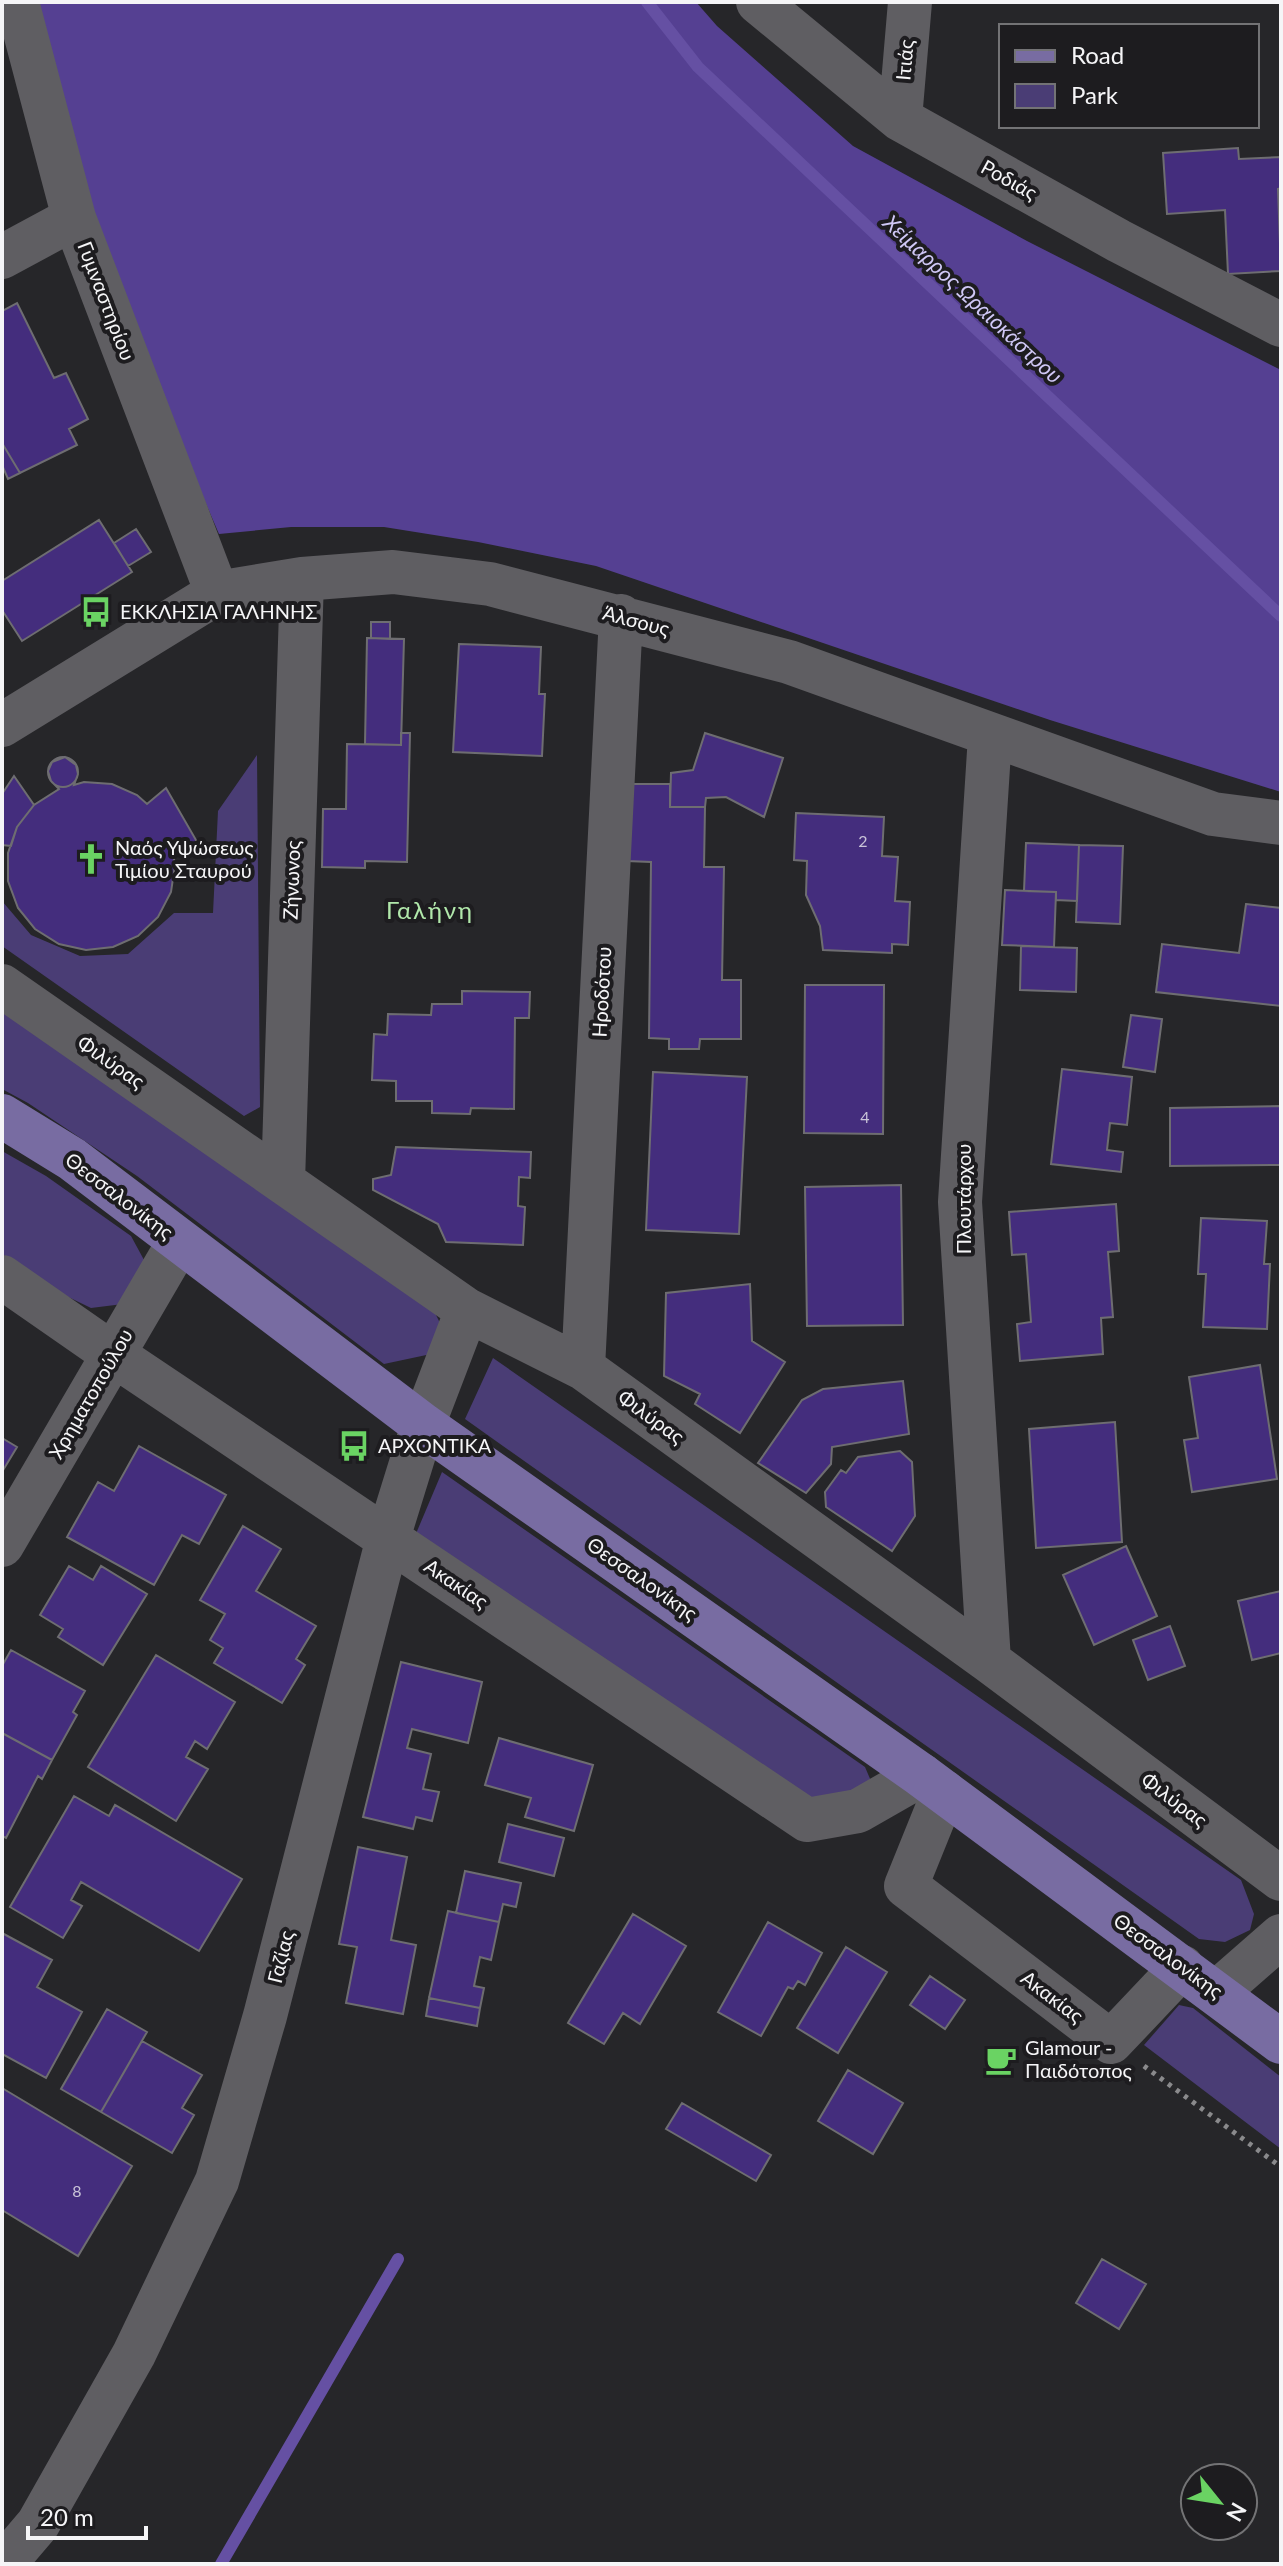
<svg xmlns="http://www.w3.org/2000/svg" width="1283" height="2566" font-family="Lato,sans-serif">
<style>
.green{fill:#4a3d75}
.forest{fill:#554092}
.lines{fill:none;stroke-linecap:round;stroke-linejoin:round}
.stream{stroke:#6550a3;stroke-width:12}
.building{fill:#442d7d;stroke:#6e6d71;stroke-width:2}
.path{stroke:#8a8a8c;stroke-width:5;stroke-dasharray:4 6;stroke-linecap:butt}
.minor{stroke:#5f5e62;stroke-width:44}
.major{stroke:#786ca2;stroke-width:44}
.labels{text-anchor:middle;stroke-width:8;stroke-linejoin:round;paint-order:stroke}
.number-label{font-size:16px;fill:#c9c3d8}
.street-label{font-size:20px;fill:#f5f5f7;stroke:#1d1c1f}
.poi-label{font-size:20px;fill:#f5f5f7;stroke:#1d1c1f;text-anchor:start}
.water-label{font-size:22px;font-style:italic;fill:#d0c8f6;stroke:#1d1c1f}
.quarter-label{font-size:24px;letter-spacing:2px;fill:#b1e8ab;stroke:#1d1c1f}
</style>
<rect width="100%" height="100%" fill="#262629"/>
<path class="green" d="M257 755 260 1107 244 1116 2 946V901L31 935 80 956 128 954 174 913H213L218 811Z
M2 1009 431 1305 441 1325 431 1354 384 1364 137 1176 28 1103 2 1089Z
M2 1151 46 1176 131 1236 150 1271 123 1304 91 1308 56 1291 2 1254Z
M493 1358 1241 1880 1254 1914 1250 1930 1225 1942 1199 1939 465 1419Z
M442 1472 865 1767 871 1781 865 1791 802 1803 415 1536Z
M1179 2005 1193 2008 1281 2077V2149L1144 2045Z"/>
<path class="forest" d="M2 2H696L717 26 853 146 1027 241 1281 370V792L1050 720 596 566 478 542 384 527H291L219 534 2 30Z"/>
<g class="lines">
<path class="stream" d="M647 2 698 67 1281 616
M221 2564 398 2259"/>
</g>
<path class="building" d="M1238 148 1239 159 1281 157V188L1278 189 1281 271 1228 274 1225 210 1167 214 1163 153Z
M17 303 54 378 66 373 88 419 69 429 77 445 20 473 2 443V311Z
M2 443 20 473 8 479 2 465Z
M99 520 132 572 22 641 2 610V581Z
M136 529 151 552 128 566 114 543Z
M371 622H390V639L371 638Z
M367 638 404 639 401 745 365 744Z
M459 644 541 647 539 694H545L542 756 453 752Z
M401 733H410L407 862 365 861V868L322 867 323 809H346L347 744 401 745Z
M705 733 783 758 764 817 726 797 706 798 705 807H670L671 773 693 770Z
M48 772a15 15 0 1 1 30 0a15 15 0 1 1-30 0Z
M65 757 76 765 78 774 74 785 84 782 112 784 137 795 147 804 166 788 200 847 173 853 175 865 171 892 158 917 138 936 113 947 86 950 59 944 35 929 18 908 8 881V853L17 827 34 805 59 789 51 781 48 771 52 762Z
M14 776 34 805 17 827 11 846 2 845V794Z
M628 784H670V807H705L704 867H724L722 980H741V1039H700L699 1049H669V1039L649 1038 651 862 627 861Z
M796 813 884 817 882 856 898 857 895 901 910 902 908 945 892 944V953L823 950 820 926 806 895 807 861 794 860Z
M1026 843 1079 845 1077 901 1056 900V892L1024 891Z
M1079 845 1123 846 1120 924 1076 922Z
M1005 890 1056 892 1054 947 1002 945Z
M1246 904 1281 908V1006L1156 992 1162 944 1239 953Z
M1021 946 1077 948 1076 992 1020 990Z
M805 985H884L883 1134 804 1133Z
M462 991 530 992 529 1018H515L514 1109 471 1108 470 1114 432 1113V1101H396V1081L372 1080 374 1034 387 1035 388 1014 431 1015 432 1004H462Z
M1131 1015 1162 1019 1155 1072 1123 1067Z
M1062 1069 1132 1077 1127 1125 1110 1123 1107 1150 1123 1152 1121 1172 1051 1164Z
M653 1072 747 1077 739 1234 646 1230Z
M1281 1106V1165L1170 1166V1108Z
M396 1147 531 1152 530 1178 519 1177 518 1206 525 1207 523 1245 446 1242 438 1224 373 1190V1179L391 1175Z
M901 1185 903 1325 807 1326 805 1187Z
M1116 1204 1119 1251 1108 1252 1113 1317 1101 1318 1103 1354 1020 1361 1017 1324 1031 1322 1026 1254 1012 1255 1009 1212Z
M1201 1218 1267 1221 1264 1264H1270L1267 1329 1203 1327 1206 1274H1198Z
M750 1284 752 1341 785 1362 740 1433 695 1404 700 1394 664 1376 666 1293Z
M1260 1365 1277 1479 1192 1492 1184 1440 1198 1438 1189 1377Z
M903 1381 909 1434 832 1447 831 1464 806 1493 758 1463 802 1400 823 1389Z
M1115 1422 1122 1542 1036 1548 1029 1429Z
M2 1438 17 1447 2 1472Z
M139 1446 226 1495 199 1544 182 1535 154 1585 67 1537 98 1482 114 1491Z
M900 1451 912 1462 915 1516 892 1551 826 1507 825 1492 841 1470 846 1473 858 1457Z
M243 1526 281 1549 256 1591 316 1626 296 1659 305 1665 282 1703 214 1663 223 1648 210 1640 225 1614 200 1600Z
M1126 1546 1157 1616 1094 1645 1063 1575Z
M69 1566 93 1580 101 1566 147 1594 103 1665 58 1637 63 1629 40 1615Z
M1281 1591V1653L1252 1660 1238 1601Z
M1170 1626 1185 1666 1148 1680 1133 1640Z
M11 1650 85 1691 73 1712 77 1715 52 1760 2 1733V1666Z
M156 1655 235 1702 207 1749 195 1741 186 1757 208 1769 176 1821 88 1767Z
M401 1662 482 1682 468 1743 412 1729 407 1748 431 1754 423 1789 439 1792 432 1821 416 1817 413 1829 363 1817Z
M2 1733 52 1760 42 1779 38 1776 6 1838 2 1836Z
M499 1738 593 1765 574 1831 525 1817 531 1798 485 1785Z
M74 1796 109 1816 115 1805 242 1879 199 1951 81 1882 71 1900 82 1906 63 1938 10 1907Z
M508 1824 564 1838 554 1876 499 1862Z
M358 1847 407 1857 391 1940 416 1945 403 2014 346 2003 357 1947 339 1944Z
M465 1871 521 1883 516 1907 503 1904 499 1922 456 1913Z
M448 1911 499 1922 491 1960 480 1957 474 1986 484 1988 480 2008 429 1998Z
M633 1914 686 1946 640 2024 623 2013 604 2044 568 2023Z
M768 1922 822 1953 805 1985 798 1981 793 1989 788 1987 761 2036 718 2012Z
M2 1933 52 1960 37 1987 82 2012 46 2078 2 2054Z
M846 1947 887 1972 838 2053 797 2028Z
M930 1976 965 2000 945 2029 910 2005Z
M429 1998 480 2008 477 2026 426 2016Z
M107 2009 147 2032 101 2112 61 2089Z
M142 2041 202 2075 182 2108 194 2115 172 2153 101 2112Z
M848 2070 903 2103 873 2154 818 2121Z
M2 2088 132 2166 78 2256 2 2210Z
M682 2103 771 2155 756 2181 666 2129Z
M1102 2259 1146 2284 1119 2329 1076 2303Z"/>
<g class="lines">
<path class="path" d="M1144 2066 1281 2167"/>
<path class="minor" d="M17 2 74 218 217 593
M758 2 900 119 1119 241 1281 325
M900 119 910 2
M2 257 74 218
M2 725 217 593 302 579 393 572 490 584 789 662 1213 814 1281 823
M2 986 467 1310 583 1368 989 1661 1281 1879
M283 1182 302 579
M2 1277 114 1355 807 1820 858 1811 921 1775
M583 1368 621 616
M2 1545 179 1242
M989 1661 960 1202 990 736
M944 1792 906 1886 1111 2042 1182 1967
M1217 1992 1281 1936
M4 2564 38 2524 134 2354 217 2181 265 2016 388 1538 423 1425 467 1310"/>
<path class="major" d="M2 1116 72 1159 423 1425 921 1775 1281 2042"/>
</g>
<defs>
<symbol id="bus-bare" viewBox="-9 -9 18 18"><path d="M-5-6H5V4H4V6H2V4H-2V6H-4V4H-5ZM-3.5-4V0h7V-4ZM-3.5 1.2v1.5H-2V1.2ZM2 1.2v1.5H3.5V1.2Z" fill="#6ad363" stroke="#1d1c1f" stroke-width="2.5" paint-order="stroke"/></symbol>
<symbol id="church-bare" viewBox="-9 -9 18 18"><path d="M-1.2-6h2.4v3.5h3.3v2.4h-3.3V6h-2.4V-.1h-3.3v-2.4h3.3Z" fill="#6ad363" stroke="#1d1c1f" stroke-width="2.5" paint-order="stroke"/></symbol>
<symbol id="cafe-bare" viewBox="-9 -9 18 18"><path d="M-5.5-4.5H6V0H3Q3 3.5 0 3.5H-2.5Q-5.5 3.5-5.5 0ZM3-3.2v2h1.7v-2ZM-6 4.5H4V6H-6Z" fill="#6ad363" stroke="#1d1c1f" stroke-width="2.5" paint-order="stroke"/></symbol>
</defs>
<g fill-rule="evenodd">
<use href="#bus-bare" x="74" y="590" width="44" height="44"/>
<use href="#church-bare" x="69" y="837" width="44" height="44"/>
<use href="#bus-bare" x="332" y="1424" width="44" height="44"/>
<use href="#cafe-bare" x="979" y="2038" width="44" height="44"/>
</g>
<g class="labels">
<g class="number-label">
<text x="863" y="847">2</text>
<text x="865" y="1123">4</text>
<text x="77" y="2197">8</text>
</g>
<g class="street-label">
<text transform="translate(905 60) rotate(-85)" y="7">Ιτιάς</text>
<text transform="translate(1009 180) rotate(29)" y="7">Ροδιάς</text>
<text transform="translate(106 301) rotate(69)" y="7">Γυμναστηρίου</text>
<text transform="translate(636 621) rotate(15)" y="7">Άλσους</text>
<text transform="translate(292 880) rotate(-88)" y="7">Ζήνωνος</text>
<text transform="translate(602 992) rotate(-87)" y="7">Ηροδότου</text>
<text transform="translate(111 1062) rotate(35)" y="7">Φιλύρας</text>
<text transform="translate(119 1196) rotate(37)" y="7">Θεσσαλονίκης</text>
<text transform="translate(964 1199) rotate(-90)" y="7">Πλουτάρχου</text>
<text transform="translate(91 1394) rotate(-60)" y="7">Χρηματοπούλου</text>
<text transform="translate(651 1417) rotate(36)" y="7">Φιλύρας</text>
<text transform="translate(642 1579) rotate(35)" y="7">Θεσσαλονίκης</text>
<text transform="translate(456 1584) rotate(34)" y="7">Ακακίας</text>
<text transform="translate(1174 1800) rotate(37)" y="7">Φιλύρας</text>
<text transform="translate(1168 1956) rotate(36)" y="7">Θεσσαλονίκης</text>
<text transform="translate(281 1957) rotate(-76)" y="7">Γαζίας</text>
<text transform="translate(1052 1997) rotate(37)" y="7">Ακακίας</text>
</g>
<g class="poi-label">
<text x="120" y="619">ΕΚΚΛΗΣΙΑ ΓΑΛΗΝΗΣ</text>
<text x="115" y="855">Ναός Υψώσεως<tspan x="115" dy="23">Τιμίου Σταυρού</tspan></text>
<text x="378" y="1453">ΑΡΧΟΝΤΙΚΑ</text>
<text x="1025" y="2055">Glamour -<tspan x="1025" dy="23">Παιδότοπος</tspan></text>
</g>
<g class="water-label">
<text transform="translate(973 299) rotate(43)" y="8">Χείμαρρος Ωραιοκάστρου</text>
</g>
<g class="quarter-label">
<text x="430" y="919">Γαλήνη</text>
</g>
</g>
<rect width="1283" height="2566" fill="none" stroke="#f5f5f7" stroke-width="8"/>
<rect x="999" y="24" width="260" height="104" fill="#1d1c1f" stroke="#737375" stroke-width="2"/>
<rect x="1015" y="50" width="40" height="12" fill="#786ca2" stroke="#737375" stroke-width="2"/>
<text x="1071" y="64" font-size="24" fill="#f5f5f7">Road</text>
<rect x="1015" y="84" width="40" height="24" fill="#4a3d75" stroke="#737375" stroke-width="2"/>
<text x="1071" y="104" font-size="24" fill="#f5f5f7">Park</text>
<g transform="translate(1219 2502) rotate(120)"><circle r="38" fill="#1d1c1f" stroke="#737375" stroke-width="2"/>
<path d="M0-6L14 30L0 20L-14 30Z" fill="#6ad363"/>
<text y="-12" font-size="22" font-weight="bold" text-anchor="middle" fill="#f5f5f7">N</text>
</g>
<path d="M28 2526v12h118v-12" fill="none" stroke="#f5f5f7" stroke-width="4"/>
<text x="40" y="2526" font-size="24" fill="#f5f5f7" stroke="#1d1c1f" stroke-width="6" paint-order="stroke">20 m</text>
</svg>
